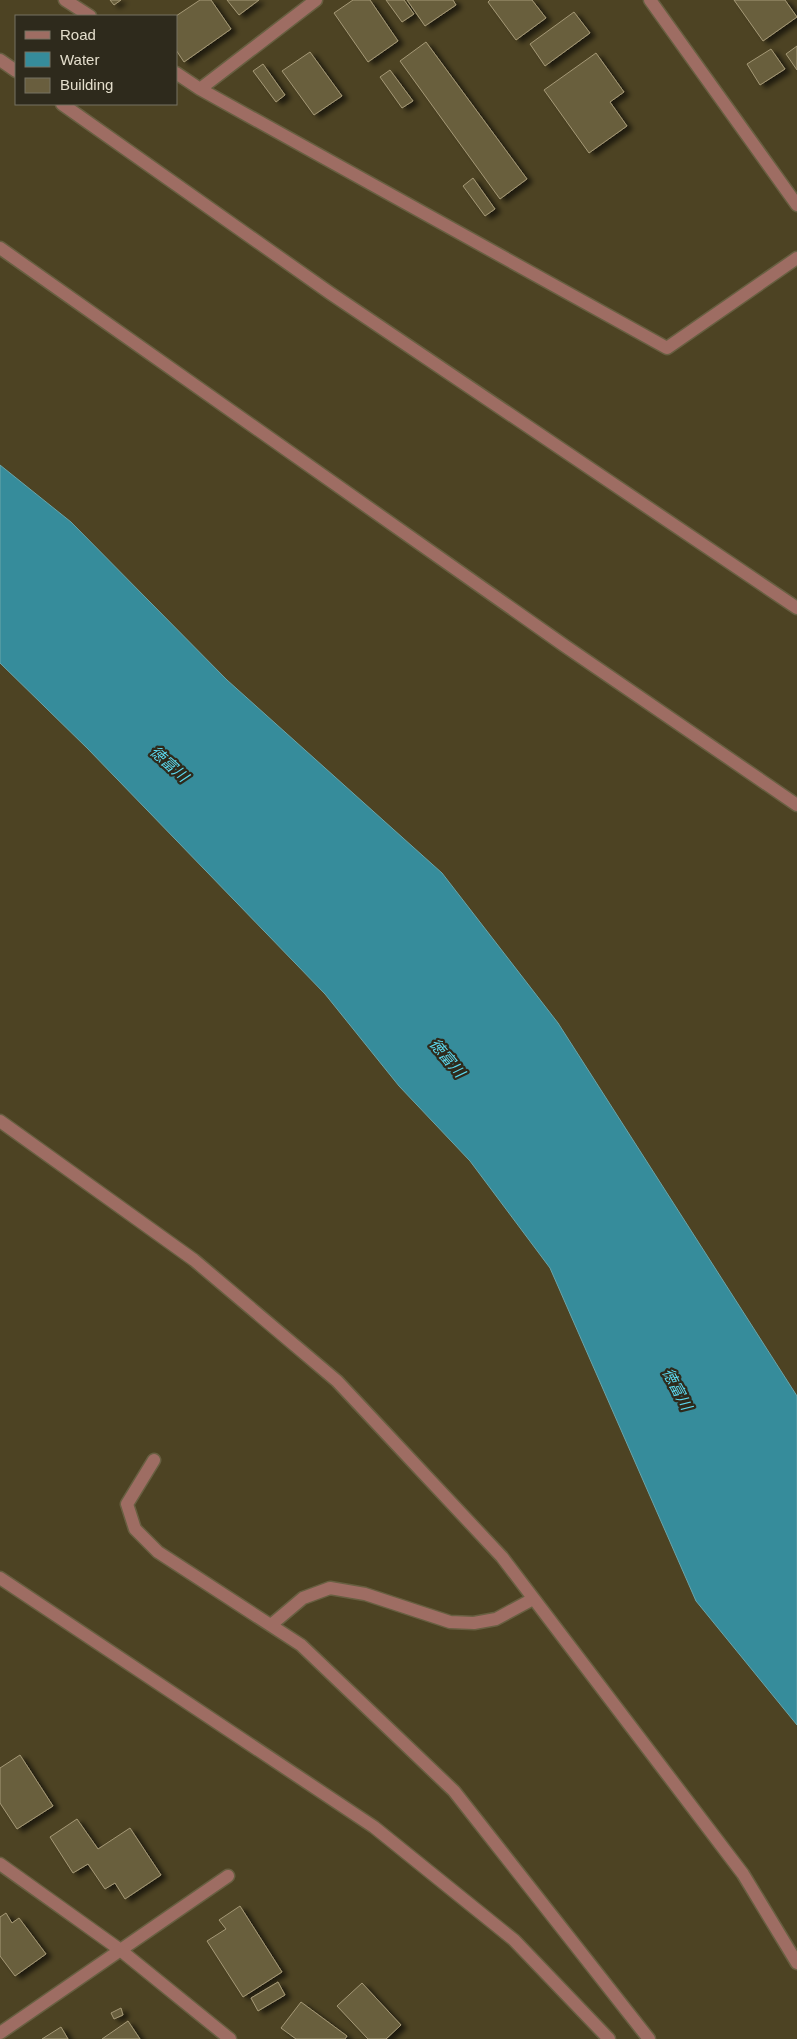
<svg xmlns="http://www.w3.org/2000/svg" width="797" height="2039" font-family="Arial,'Noto Sans JP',sans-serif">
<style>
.water{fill:#368c9b;stroke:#6aa5aa}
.building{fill:#695e3e;stroke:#a59976;filter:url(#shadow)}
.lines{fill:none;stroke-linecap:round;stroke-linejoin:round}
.minor-casing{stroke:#685f41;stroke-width:15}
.minor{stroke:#9e6d63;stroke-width:12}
.labels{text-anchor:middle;stroke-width:4.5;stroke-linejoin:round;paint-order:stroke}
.water-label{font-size:15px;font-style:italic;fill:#5cd9f0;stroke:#2e2a1c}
</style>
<defs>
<filter id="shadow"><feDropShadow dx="5.5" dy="3" stdDeviation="2.5" flood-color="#0009"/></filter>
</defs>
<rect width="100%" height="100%" fill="#4d4323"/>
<path class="water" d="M0 465 71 522 227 680 442 873 558 1023 797 1396V1725L696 1601 550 1268 470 1161 399 1086 325 994 88 749 0 663Z"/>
<path class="building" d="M110 0H121L114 5Z
M200 0H211L231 29 184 62 176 50V16Z
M227 0H259L239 15Z
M353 0H370L398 41 368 62 334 13Z
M386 0H404L414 14 402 22Z
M407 0H453L456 5 425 26Z
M490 0H532L546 18 516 40 488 2Z
M734 0H785L797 17 763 41Z
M574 12 590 33 545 66 530 44Z
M426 42 527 179 500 199 400 61Z
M797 46V70L786 54Z
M771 49 785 69 760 85 747 64Z
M310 52 342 96 314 115 282 71Z
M596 53 624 92 610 102 627 126 589 153 544 90Z
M263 64 285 95 276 102 253 71Z
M390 70 413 101 402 108 380 77Z
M473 178 495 209 485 216 463 186Z
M20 1755 53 1806 17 1829 0 1803V1768Z
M77 1819 98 1849 130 1828 161 1875 125 1899 115 1883 105 1889 88 1864 73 1873 50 1837Z
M240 1906 282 1972 243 1997 207 1941 226 1929 219 1920Z
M6 1913 12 1923 19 1918 46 1954 15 1976 0 1956V1917Z
M278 1982 285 1995 258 2011 251 1998Z
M362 1983 401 2025 386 2039H368L337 2006Z
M301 2002 347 2036 345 2039H296L281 2028Z
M121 2008 123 2015 114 2019 111 2013Z
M128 2021 140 2039H102Z
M61 2027 68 2039H42Z"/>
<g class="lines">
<defs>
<path id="minor" d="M65 0 90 16
M650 0 797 205
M0 60 16 71
M176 73 200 89 667 348 797 258
M200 89 316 0
M62 104 330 293 797 608
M0 248 565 646 797 805
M0 1121 194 1260 337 1381 502 1557 743 1874 797 1963
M154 1460 127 1504 135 1529 158 1552 301 1645 454 1791 649 2039
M0 1578 374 1827 514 1940 609 2039
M271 1625 303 1598 330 1588 365 1594 450 1622 474 1623 496 1619 533 1599
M0 1864 119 1949 230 2039
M0 2033 228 1876"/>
</defs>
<use href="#minor" class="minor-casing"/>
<use href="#minor" class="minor"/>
</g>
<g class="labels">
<g class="water-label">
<text transform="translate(169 764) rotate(42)" y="5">徳富川</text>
<text transform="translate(447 1058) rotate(50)" y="5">徳富川</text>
<text transform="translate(677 1389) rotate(62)" y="5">徳富川</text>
</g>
</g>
<rect x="15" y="15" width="162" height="90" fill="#2e2a1c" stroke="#777262"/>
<rect x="25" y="31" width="25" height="8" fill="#9e6d63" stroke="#777262"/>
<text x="60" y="40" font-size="15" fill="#e4decc">Road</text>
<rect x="25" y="52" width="25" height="15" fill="#368c9b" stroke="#777262"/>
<text x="60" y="65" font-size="15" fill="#e4decc">Water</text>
<rect x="25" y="78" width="25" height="15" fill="#695e3e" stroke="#777262"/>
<text x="60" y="90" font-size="15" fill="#e4decc">Building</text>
</svg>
